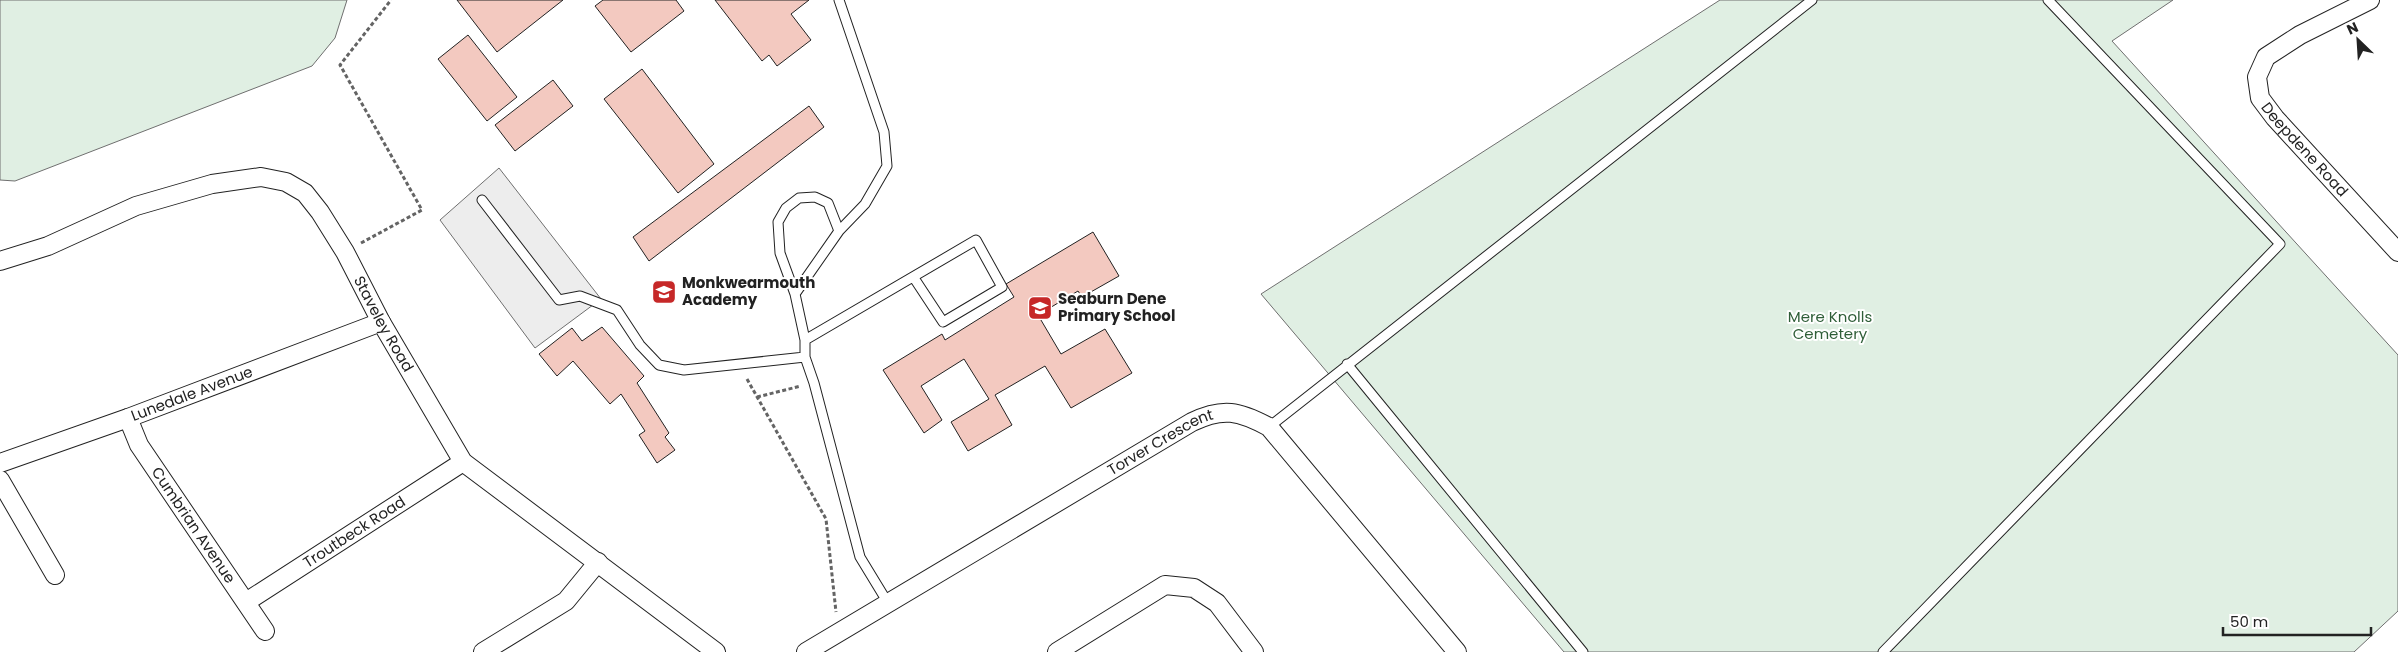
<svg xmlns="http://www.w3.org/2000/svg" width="2398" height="652" font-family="Poppins,sans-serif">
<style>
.green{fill:#e0efe3;stroke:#6f6f6f}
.parking{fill:#ededed;stroke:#6f6f6f}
.building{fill:#f3c9c0;stroke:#222}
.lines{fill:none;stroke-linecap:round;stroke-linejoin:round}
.lane-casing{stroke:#222;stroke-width:11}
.street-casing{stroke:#222;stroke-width:20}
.path{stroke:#646464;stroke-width:3;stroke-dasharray:4 2.5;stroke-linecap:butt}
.lane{stroke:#fff;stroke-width:9}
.street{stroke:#fff;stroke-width:18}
.labels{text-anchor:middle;stroke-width:4;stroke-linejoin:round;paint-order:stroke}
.street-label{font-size:15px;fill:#222;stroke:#fff}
.poi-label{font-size:15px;font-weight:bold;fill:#222;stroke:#fff;text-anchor:start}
.park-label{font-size:15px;fill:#2f5e38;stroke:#fff}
</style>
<rect width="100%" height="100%" fill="#fff"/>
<path class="green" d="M0 0H347L335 38 312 66 15 181 0 180Z
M1720 0H2173L2112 41 2398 355V611L2354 652H1564L1261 294Z"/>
<path class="parking" d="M499 168 601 299 535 348 440 220Z"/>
<path class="building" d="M457 0H563L497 52Z
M603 0H676L684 11 631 52 595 6Z
M715 0H809L791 14 811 40 777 66 769 55 762 61Z
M468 35 517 97 487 121 438 59Z
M642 69 714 164 678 193 604 99Z
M553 80 573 106 515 151 495 125Z
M809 106 824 127 649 261 633 237Z
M1093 232 1119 276 1082 297 1078 291 1038 315 1061 354 1105 329 1132 373 1071 408 1045 366 995 395 1012 425 968 451 951 422 989 399 964 359 921 386 942 420 924 433 883 370 942 334 945 340 1014 297 1006 284Z
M602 327 644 376 637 383 669 433 665 437 675 450 657 463 639 435 645 431 621 394 610 404 573 361 557 376 539 354 572 328 582 341Z"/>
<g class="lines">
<defs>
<path id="lane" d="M482 200 559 300 580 296 617 310 640 345 659 365 684 370 805 357
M839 231 828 203 815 197 799 198 786 208 778 222 780 253 795 294 805 340V357L814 383 860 557 888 603
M795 294 839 231 865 204 887 166 884 132 839 0
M805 340 976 240 1002 287 943 322 914 278
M1347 364 1583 652
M1269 427 1812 0
M1883 652 2280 244 2048 0"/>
<g id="street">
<path id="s1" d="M2370 0 2300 35 2266 57 2257 77 2260 98 2275 118 2398 252"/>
<path id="s2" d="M0 261 48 246 136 206 212 184 261 177 286 182 305 193 320 212 345 252 381 322 463 462 716 652"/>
<path id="s3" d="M128 418 139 445 265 631"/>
<path id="s4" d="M0 463 128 418 381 322"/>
<path d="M0 480 55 575"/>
<path id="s5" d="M246 602 463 462"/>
<path d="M483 652 566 601 598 562"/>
<path id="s6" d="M806 652 1192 422C1223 407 1239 411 1269 427L1457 652"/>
<path d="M1057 652 1165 585 1194 588 1217 603 1254 652"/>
</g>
</defs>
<use href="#lane" class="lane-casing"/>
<use href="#street" class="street-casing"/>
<path class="path" d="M361 243 422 210 340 65 391 0
M747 379 826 519 836 612
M757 397 801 386"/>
<use href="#lane" class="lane"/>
<use href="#street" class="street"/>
</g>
<defs>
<symbol id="school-square" viewBox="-11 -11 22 22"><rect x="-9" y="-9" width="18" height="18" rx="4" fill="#c62828" stroke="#fff"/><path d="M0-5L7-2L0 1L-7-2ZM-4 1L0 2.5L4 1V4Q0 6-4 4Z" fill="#fff"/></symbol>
</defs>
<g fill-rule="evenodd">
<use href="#school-square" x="650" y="278" width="28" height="28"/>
<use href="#school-square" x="1026" y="294" width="28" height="28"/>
</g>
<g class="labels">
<g class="street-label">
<text dy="5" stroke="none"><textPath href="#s1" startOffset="230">Deepdene Road</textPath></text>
<text dy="5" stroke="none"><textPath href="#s2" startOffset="476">Staveley Road</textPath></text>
<text dy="5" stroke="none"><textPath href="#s4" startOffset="204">Lunedale Avenue</textPath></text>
<text dy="5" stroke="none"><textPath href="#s6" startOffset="412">Torver Crescent</textPath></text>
<text dy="5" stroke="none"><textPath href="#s3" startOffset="126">Cumbrian Avenue</textPath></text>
<text dy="5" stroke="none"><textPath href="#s5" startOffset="129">Troutbeck Road</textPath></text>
</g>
<g class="poi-label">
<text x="682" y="288">Monkwearmouth<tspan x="682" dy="17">Academy</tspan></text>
<text x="1058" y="304">Seaburn Dene<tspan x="1058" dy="17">Primary School</tspan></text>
</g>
<g class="park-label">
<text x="1830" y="322">Mere Knolls<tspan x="1830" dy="17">Cemetery</tspan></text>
</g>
</g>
<g transform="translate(2358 40) rotate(335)" stroke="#ffffff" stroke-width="4" paint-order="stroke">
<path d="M0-4L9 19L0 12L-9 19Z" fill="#222222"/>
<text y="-8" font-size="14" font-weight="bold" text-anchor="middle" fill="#222222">N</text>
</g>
<path d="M2223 627v8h148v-8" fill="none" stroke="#222222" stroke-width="2.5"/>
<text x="2230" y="627" font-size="15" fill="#222222" stroke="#ffffff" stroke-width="4" paint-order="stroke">50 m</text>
</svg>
